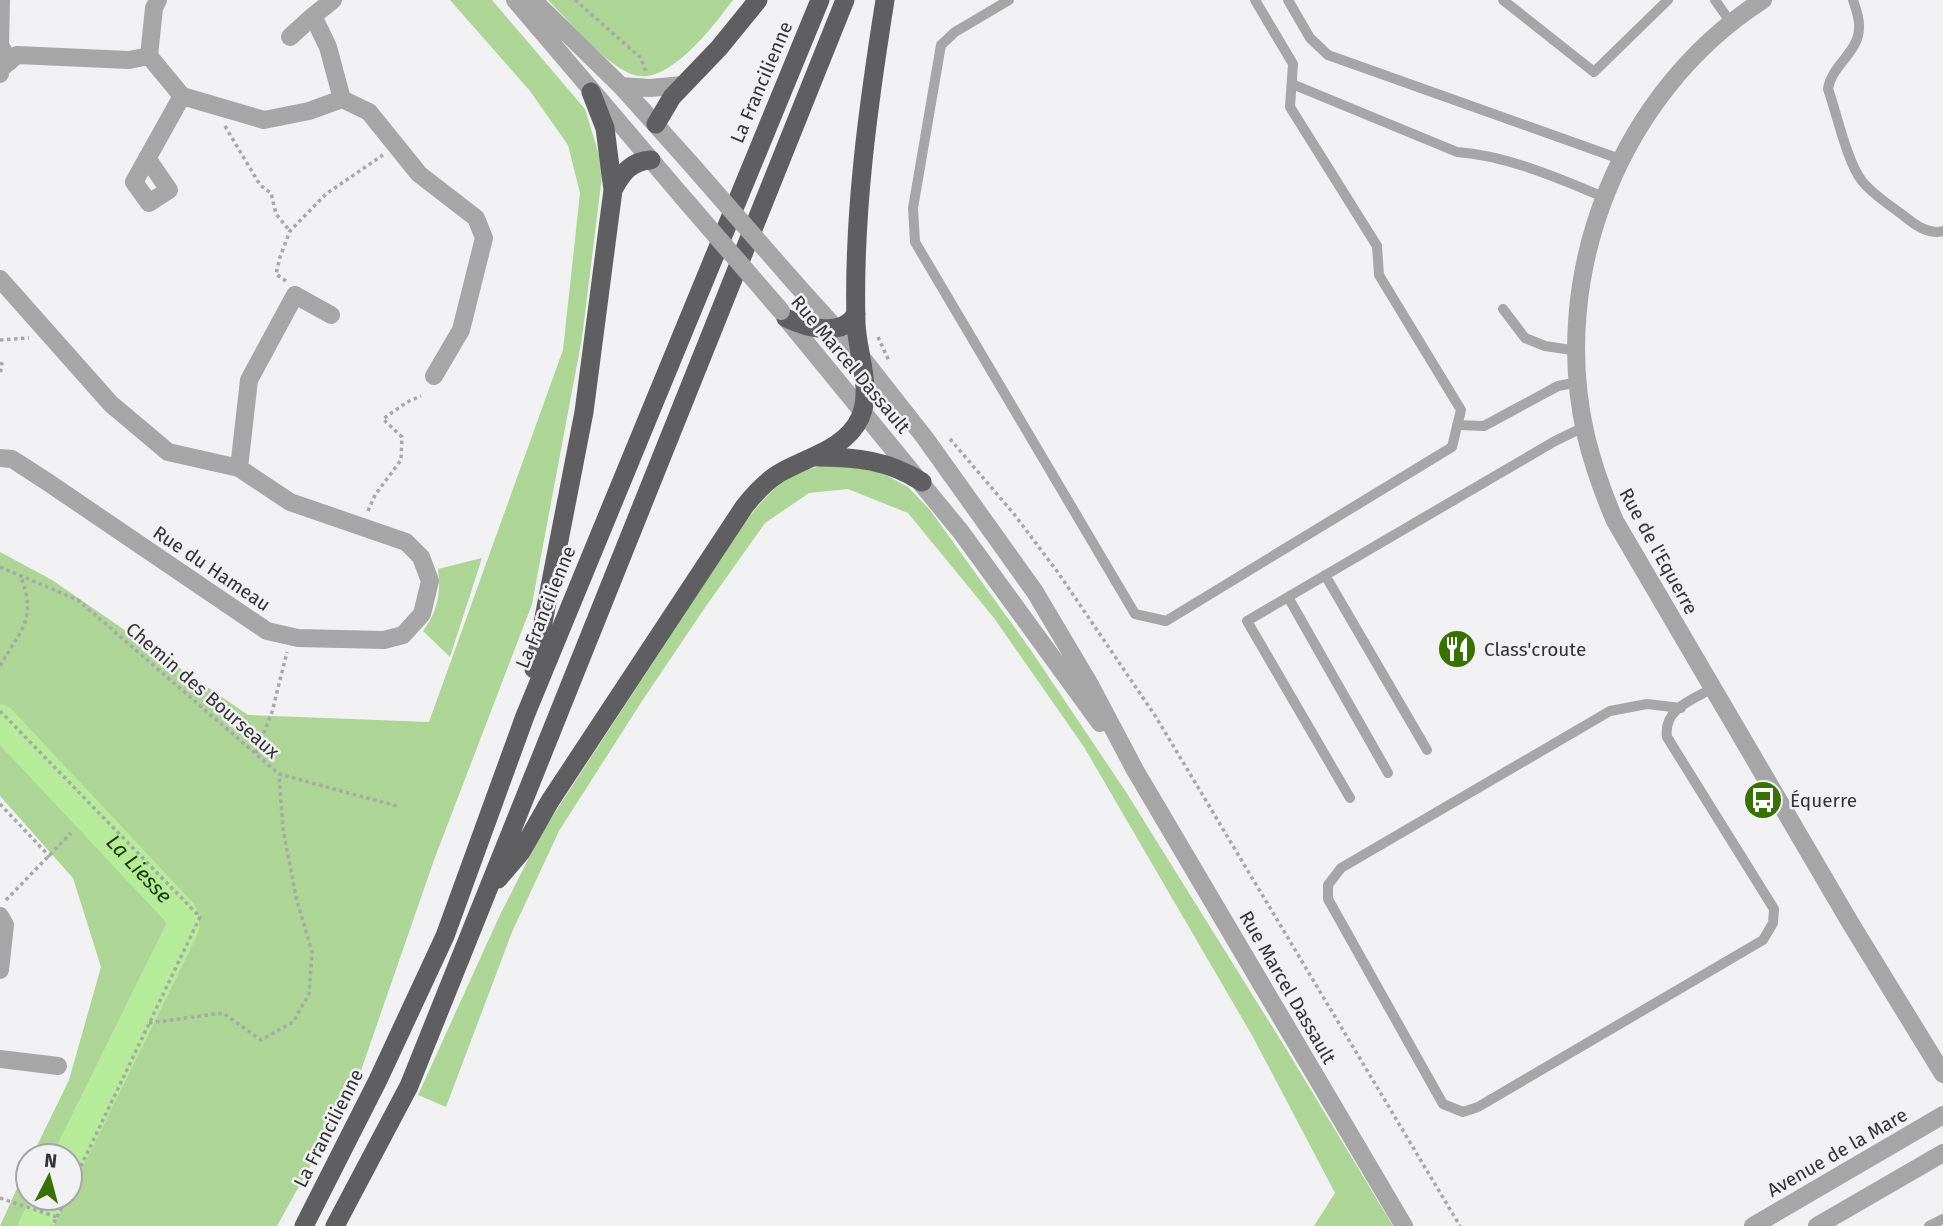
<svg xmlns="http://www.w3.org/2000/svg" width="1943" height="1226" font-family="'Fira Sans',sans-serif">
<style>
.green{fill:#acd596}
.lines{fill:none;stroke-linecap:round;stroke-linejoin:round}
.river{stroke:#b6ec99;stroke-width:33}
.path{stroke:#a8a7aa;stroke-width:3.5;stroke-dasharray:3.5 3.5;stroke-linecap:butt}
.service{stroke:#a7a6a7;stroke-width:10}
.minor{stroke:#a7a6a7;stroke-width:18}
.tertiary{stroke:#a7a6a7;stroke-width:18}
.trunk{stroke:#5f5e60;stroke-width:19}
.tertiary-bridge{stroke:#a7a6a7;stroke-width:18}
.labels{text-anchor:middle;stroke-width:5;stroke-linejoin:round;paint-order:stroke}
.street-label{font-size:19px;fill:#333234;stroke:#f1f0f3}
.poi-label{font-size:19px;fill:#333234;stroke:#f1f0f3;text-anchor:start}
.water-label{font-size:21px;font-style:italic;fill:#173700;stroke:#f1f0f3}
</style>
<rect width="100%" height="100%" fill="#f1f0f3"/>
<path class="green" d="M450 0H492L585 109 603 168 582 338 532 604 434 860 357 1082 277 1226H0L28 1164V1198H70V1156H32L69 1080 101 967 73 878 0 796V552L52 580 248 715 429 722 563 350 580 193 568 145 530 91Z
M548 0H733C715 24 669 86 634 75 606 66 569 21 548 0Z
M834 463 882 473 908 487 930 510 1030 649 1126 792 1288 1052 1393 1226H1314L1335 1193 1253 1037 1084 747 994 618 908 513 848 489 809 493 765 523 704 609 642 701 559 831 512 932 446 1107 418 1095 499 917 541 834 746 520C777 484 786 473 834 463Z
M482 558 450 657 423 631C438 611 441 593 438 569Z"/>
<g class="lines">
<g class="river">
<path id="s1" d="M0 721 181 914 183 927 70 1156"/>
<path d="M35 1226 49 1198"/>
</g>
<path class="path" d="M575 0 641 58 646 72
M225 126 260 185 271 193 276 214 290 231
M286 281 276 274 280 257 290 231 326 194 383 155
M878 337 889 361
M0 340 29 338
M0 363 2 364 0 375
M950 439 1014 514 1059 574 1156 717 1460 1226
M368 511 375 495 401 460 402 437 383 419 407 402 421 396
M0 567 78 600 279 774 400 807
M0 666C21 629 37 620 21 577
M0 711 200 917 70 1189
M256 753 272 712 287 652
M0 804 50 857
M6 900 71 833
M149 1023 223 1013 261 1040 293 1022 309 994 312 952 296 897 283 829 279 774
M0 1198 57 1217 52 1226
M57 1217 66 1198"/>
<path class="service" d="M1009 0 955 32 941 45 913 208 915 242 1135 614 1166 621 1452 447 1461 410 1379 275 1377 246 1290 107 1293 64 1255 0
M1288 0 1310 38 1328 55 1620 159
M1503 0 1594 72 1668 0
M1715 0 1731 23
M1853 0C1856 9 1860 19 1859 28 1859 52 1831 66 1828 89 1837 114 1847 162 1862 181 1873 195 1890 205 1904 216 1915 225 1929 235 1943 231
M1292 84 1457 152C1509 156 1557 178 1604 197
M1503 309 1525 338 1545 346 1578 351
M1457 425 1484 426 1558 386 1579 382
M1325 575 1427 750
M1288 597 1388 773
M1681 708 1647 704 1610 711 1341 868 1328 885V899L1443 1104 1463 1112 1478 1107 1763 940 1773 923 1774 909 1667 737C1663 709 1692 700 1713 688
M1350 798 1247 621 1555 441 1584 427
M1929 1226 1943 1219"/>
<path class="minor" d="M1 0 0 45 9 62
M333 0 313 16 328 47 342 99
M1763 0C1622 90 1548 272 1586 436 1593 465 1603 493 1615 521L1851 924 1943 1074
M290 37 313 16
M149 56 182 96 264 120 309 111 342 99 369 112 419 174 476 218 484 238 461 330 434 376
M0 74V69L17 55 129 60 149 56 154 8 158 0
M147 158 169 190 149 203 134 182 182 96
M0 279 111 404 168 452 239 468 290 502 406 542 421 557 430 581 422 614 403 635 384 640 298 638 267 631 46 481 12 459 0 458
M239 468 249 380 295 295 331 315
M0 916 5 925 0 970
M0 1059 58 1066"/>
<path class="tertiary" d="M515 0 680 194
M533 0 621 86 690 163
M621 86 650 88 683 85
M794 282 859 354 925 438 1035 592 1089 683 1135 770 1404 1226
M785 317 961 532 1100 723
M1753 1226 1943 1115
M1817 1226 1943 1153"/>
<path class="trunk" d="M656 124 672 97 719 48 758 0
M613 190C622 173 631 161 651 160
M786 318C807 328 842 338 856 314
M816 457C856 457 888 460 922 482
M534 669 584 412 613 190 605 128 591 92
M498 879 521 852 550 801 744 507C754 494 764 483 778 474 806 457 845 450 860 418 873 389 857 353 856 323 853 215 868 107 885 0
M304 1226 378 1080 445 936 525 716 820 0
M335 1226 409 1086 845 0"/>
<path class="tertiary-bridge" d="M690 163 794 282
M680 194 781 311"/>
</g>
<defs>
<symbol id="restaurant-disc" viewBox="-11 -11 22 22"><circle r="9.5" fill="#387100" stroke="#f1f0f3"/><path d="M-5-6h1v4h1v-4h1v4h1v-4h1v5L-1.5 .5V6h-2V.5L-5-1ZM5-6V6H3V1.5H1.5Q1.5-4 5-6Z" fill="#fff"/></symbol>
<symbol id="bus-disc" viewBox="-11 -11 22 22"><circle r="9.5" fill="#387100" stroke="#f1f0f3"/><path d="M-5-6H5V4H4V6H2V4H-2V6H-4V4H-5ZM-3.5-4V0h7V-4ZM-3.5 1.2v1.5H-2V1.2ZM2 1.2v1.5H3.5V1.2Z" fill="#fff"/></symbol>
</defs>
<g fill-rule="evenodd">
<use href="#restaurant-disc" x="1435" y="627" width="44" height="44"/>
<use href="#bus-disc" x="1741" y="778" width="44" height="44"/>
</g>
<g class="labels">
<g class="street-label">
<text transform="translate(761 82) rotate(-67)" y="7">La Francilienne</text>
<text transform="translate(851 364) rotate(50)" y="7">Rue Marcel Dassault</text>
<text transform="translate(1659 551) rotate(61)" y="7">Rue de l'Equerre</text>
<text transform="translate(212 568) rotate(34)" y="7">Rue du Hameau</text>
<text transform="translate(545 607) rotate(-68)" y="7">La Francilienne</text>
<text transform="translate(203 690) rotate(41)" y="7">Chemin des Bourseaux</text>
<text transform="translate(1288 987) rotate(60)" y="7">Rue Marcel Dassault</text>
<text transform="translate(328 1128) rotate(-63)" y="7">La Francilienne</text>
<text transform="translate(1837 1152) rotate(-30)" y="7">Avenue de la Mare</text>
</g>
<g class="poi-label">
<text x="1484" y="656">Class'croute</text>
<text x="1790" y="807">Équerre</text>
</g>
<g class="water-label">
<text dy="7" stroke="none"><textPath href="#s1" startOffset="203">La Liesse</textPath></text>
</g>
</g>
<g transform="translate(49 1177) rotate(6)"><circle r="33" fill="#f1f0f3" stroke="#a5a4a7" stroke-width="2"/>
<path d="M0-5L12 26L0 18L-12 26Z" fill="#387100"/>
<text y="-10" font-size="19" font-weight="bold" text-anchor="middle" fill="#333234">N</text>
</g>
</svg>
